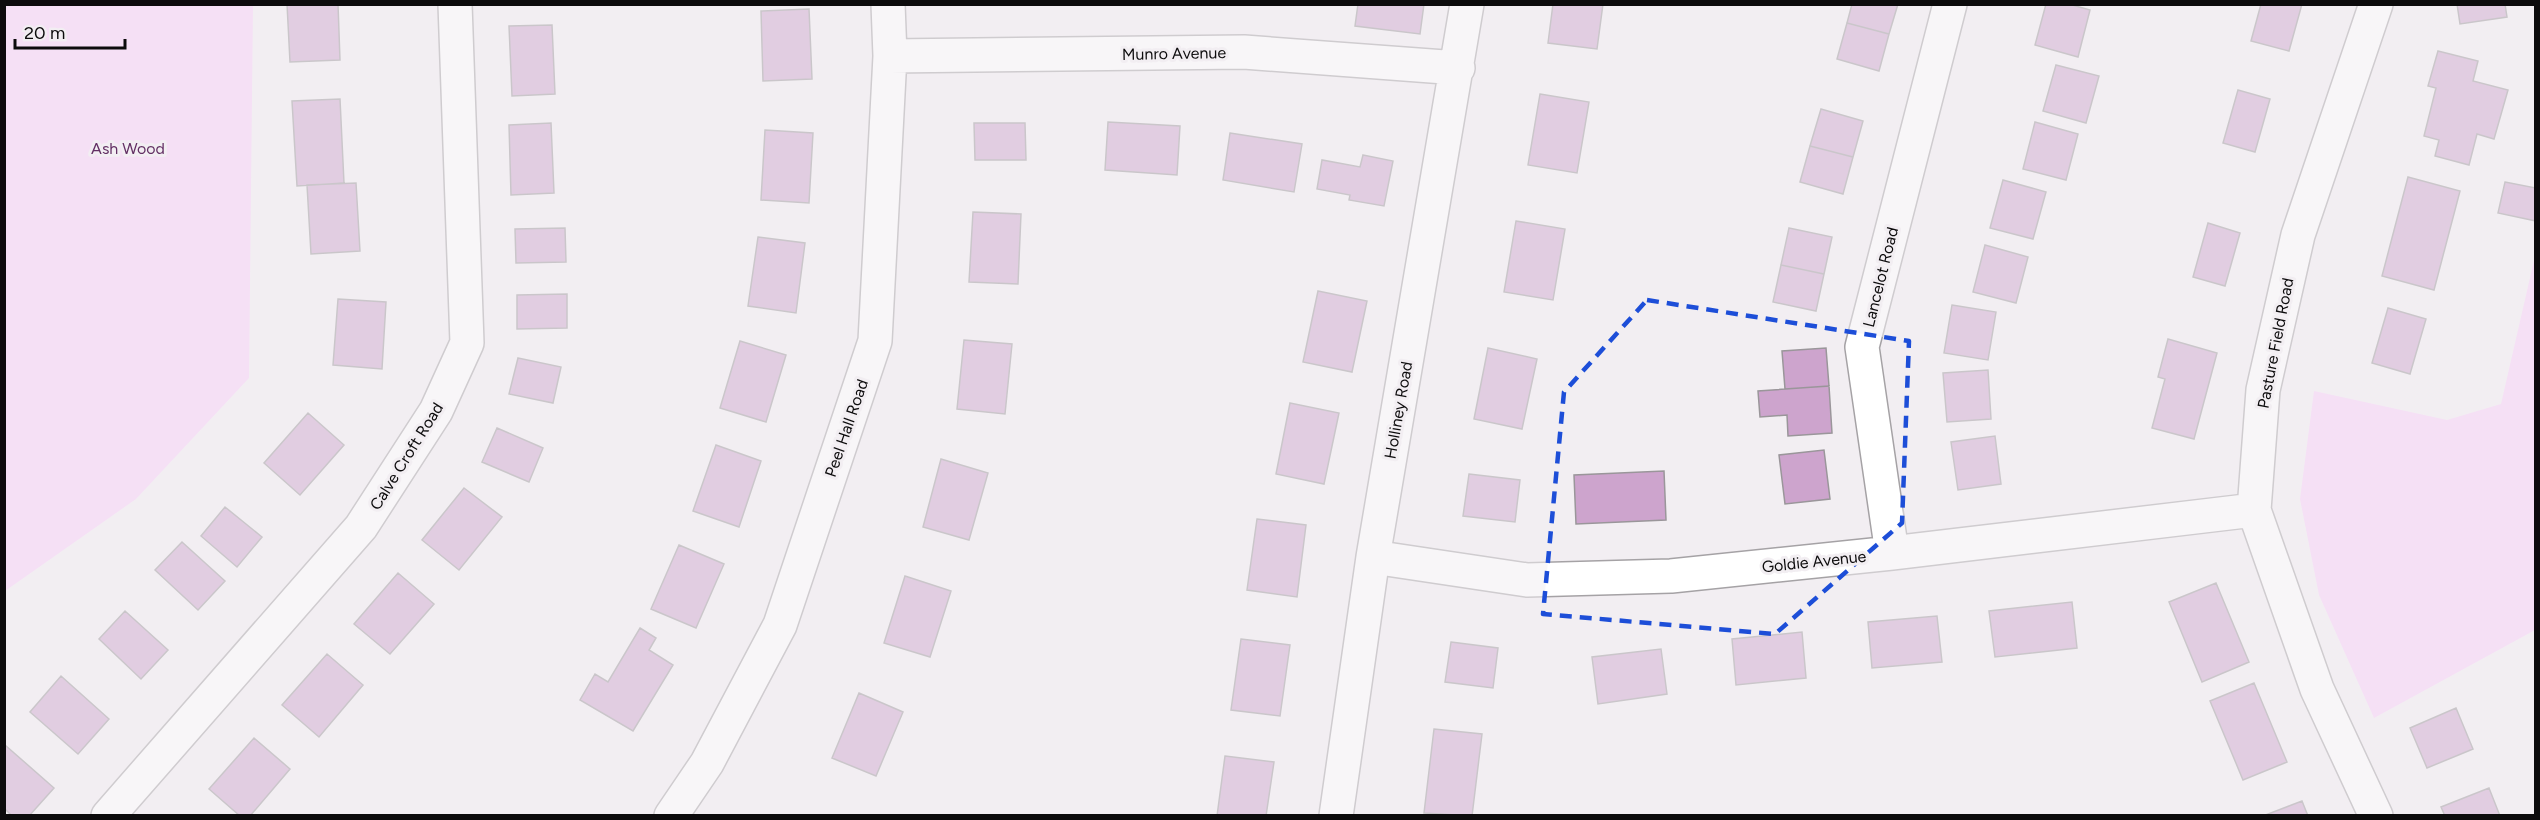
<svg xmlns="http://www.w3.org/2000/svg" width="2540" height="820" font-family="Figtree,sans-serif">
<style>
.green{fill:#f9cef9}
.building{fill:#cda4cd;stroke:#9a969a;stroke-width:1.5}
.lines{fill:none;stroke-linecap:round;stroke-linejoin:round}
.street-casing{stroke:#a5a2a5;stroke-width:36}
.street{stroke:#fff;stroke-width:33}
.marked{fill:none;stroke:#1d4ed8;stroke-width:4.5;stroke-dasharray:12 8;stroke-linejoin:round}
.labels{text-anchor:middle;stroke-width:6;stroke-linejoin:round;paint-order:stroke}
.street-label{font-size:16px;fill:#0c0b0c;stroke:#f2eef2}
.park-label{font-size:16px;fill:#633064;stroke:#f2eef2}
</style>
<rect width="100%" height="100%" fill="#f2eef2"/>
<path class="green" d="M5 4 253 5 249 378 136 499 5 591Z
M2535 256V630L2374 718 2319 595 2300 499 2314 391 2447 420 2501 404Z"/>
<path class="building" d="M287 4H338L340 60 290 62Z
M1358 4H1424L1420 34 1355 26Z
M1553 4H1603L1597 49 1548 43Z
M1852 4H1898L1889 34 1847 23Z
M2046 4H2069L2090 10 2078 57 2035 45Z
M2261 4H2302L2289 51 2251 41Z
M2457 4H2505L2507 17 2460 24Z
M809 9 812 79 763 81 761 11Z
M1847 23 1889 34 1879 71 1837 59Z
M552 25 555 94 512 96 509 26Z
M2438 51 2478 61 2473 81 2508 90 2494 139 2477 134 2469 165 2435 156 2439 140 2424 136 2436 88 2428 86Z
M2056 65 2099 76 2086 123 2043 111Z
M2238 90 2270 99 2255 152 2223 143Z
M1540 94 1589 102 1577 173 1528 165Z
M340 99 344 183 297 186 292 101Z
M1821 109 1863 121 1853 157 1810 146Z
M1108 122 1180 126 1177 175 1105 170Z
M2035 122 2078 134 2066 180 2023 169Z
M551 123 554 193 511 195 509 125Z
M974 123H1025L1026 160H975Z
M765 130 813 133 809 203 761 200Z
M1230 133 1302 144 1294 192 1223 180Z
M1810 146 1853 157 1843 194 1800 182Z
M1363 155 1393 161 1384 206 1349 200 1350 195 1317 189 1322 160 1360 167Z
M2408 177 2460 191 2434 290 2382 276Z
M2003 180 2046 192 2033 239 1990 228Z
M2505 182 2536 188V221L2498 213Z
M356 183 360 251 311 254 307 185Z
M973 212 1021 214 1018 284 969 282Z
M1516 221 1565 229 1553 300 1504 292Z
M2208 223 2240 233 2225 286 2193 277Z
M565 228 566 262 516 263 515 229Z
M1789 228 1832 237 1824 274 1781 265Z
M758 237 805 243 796 313 748 306Z
M1985 245 2028 257 2016 303 1973 292Z
M1781 265 1824 274 1816 311 1773 302Z
M1318 291 1367 301 1352 372 1303 362Z
M567 294V328L517 329V295Z
M338 299 386 302 382 369 333 365Z
M1952 305 1996 312 1988 360 1944 353Z
M2388 308 2426 319 2410 374 2372 363Z
M2168 339 2217 353 2194 439 2152 428 2165 379 2158 377Z
M964 340 1012 344 1005 414 957 409Z
M740 341 786 355 766 422 720 408Z
M1488 348 1537 359 1522 429 1474 419Z
M1826 348 1829 386 1785 389 1782 351Z
M518 358 561 367 553 403 509 394Z
M1988 370 1991 419 1947 422 1943 373Z
M1829 386 1832 433 1788 436 1787 415 1760 417 1758 391Z
M1290 403 1339 413 1324 484 1276 474Z
M308 413 344 445 300 495 264 463Z
M497 428 543 448 529 482 482 462Z
M1995 436 2001 484 1958 490 1951 442Z
M716 445 761 461 739 527 693 511Z
M1824 450 1830 499 1785 504 1779 455Z
M941 459 988 473 969 540 923 527Z
M1664 471 1666 520 1576 524 1574 475Z
M1469 474 1520 480 1515 522 1463 516Z
M464 488 502 517 459 570 422 540Z
M225 507 262 537 237 567 201 536Z
M1257 519 1306 525 1297 597 1247 590Z
M182 542 225 581 198 610 155 570Z
M679 545 724 564 696 628 651 609Z
M398 573 434 604 390 654 354 624Z
M905 576 951 591 930 657 884 643Z
M2216 583 2249 662 2202 682 2169 602Z
M2072 602 2077 648 1995 657 1989 611Z
M125 611 168 650 141 679 99 639Z
M1937 616 1942 662 1872 668 1868 622Z
M640 628 656 638 649 650 673 665 633 731 580 700 595 674 608 682Z
M1802 632 1806 678 1736 685 1732 639Z
M1241 639 1290 645 1280 716 1231 710Z
M1451 642 1498 648 1493 688 1445 682Z
M1661 649 1667 694 1598 704 1592 657Z
M327 654 363 685 319 737 282 705Z
M61 676 109 719 78 754 30 712Z
M2254 683 2287 762 2243 780 2210 701Z
M859 693 903 712 876 776 832 758Z
M2456 708 2473 749 2427 768 2410 728Z
M1434 729 1482 734 1472 816 1424 813Z
M254 738 290 769 250 816H240L209 789Z
M5 745 54 788 29 816H12L4 808Z
M1225 756 1274 762 1266 816H1217Z
M2489 788 2500 816H2445L2441 807Z
M2302 801 2308 816H2263Z"/>
<g class="lines">
<defs>
<path id="street" d="M890 56 1244 52 1458 68
M1892 553 1862 347 1950 4
M1373 557 1527 580 1671 576 1892 553 2254 510
M108 816 361 527 436 411 467 343 455 4
M671 816 707 763 780 625 875 341 890 56 888 4
M1336 816 1373 557 1467 4
M2376 816 2317 689 2254 510 2263 390 2298 235 2376 4"/>
</defs>
<use href="#street" class="street-casing"/>
<use href="#street" class="street"/>
</g>
<path d="M0 0H2540V820H0ZM1647 300 1909 341 1902 523 1775 634 1543 614 1564 392Z" fill="#f2eef2" fill-opacity=".55" fill-rule="evenodd"/>
<path class="marked" d="M1647 300 1909 341 1902 523 1775 634 1543 614 1564 392Z"/>
<g class="labels">
<g class="street-label">
<text transform="translate(1174 53) rotate(-1)" y="6">Munro Avenue</text>
<text transform="translate(1880 277) rotate(-76)" y="6">Lancelot Road</text>
<text transform="translate(2275 343) rotate(-79)" y="6">Pasture Field Road</text>
<text transform="translate(1398 410) rotate(-80)" y="6">Holliney Road</text>
<text transform="translate(846 428) rotate(-71)" y="6">Peel Hall Road</text>
<text transform="translate(406 456) rotate(-58)" y="6">Calve Croft Road</text>
<text transform="translate(1814 561) rotate(-6)" y="6">Goldie Avenue</text>
</g>
<g class="park-label">
<text x="128" y="154">Ash Wood</text>
</g>
</g>
<rect width="2540" height="820" fill="none" stroke="#0c0b0c" stroke-width="12"/>
<path d="M15 39v9h110v-9" fill="none" stroke="#0c0b0c" stroke-width="3"/>
<text x="24" y="39" font-size="18" fill="#0c0b0c" stroke="#f2eef2" stroke-width="4.5" paint-order="stroke">20 m</text>
</svg>
